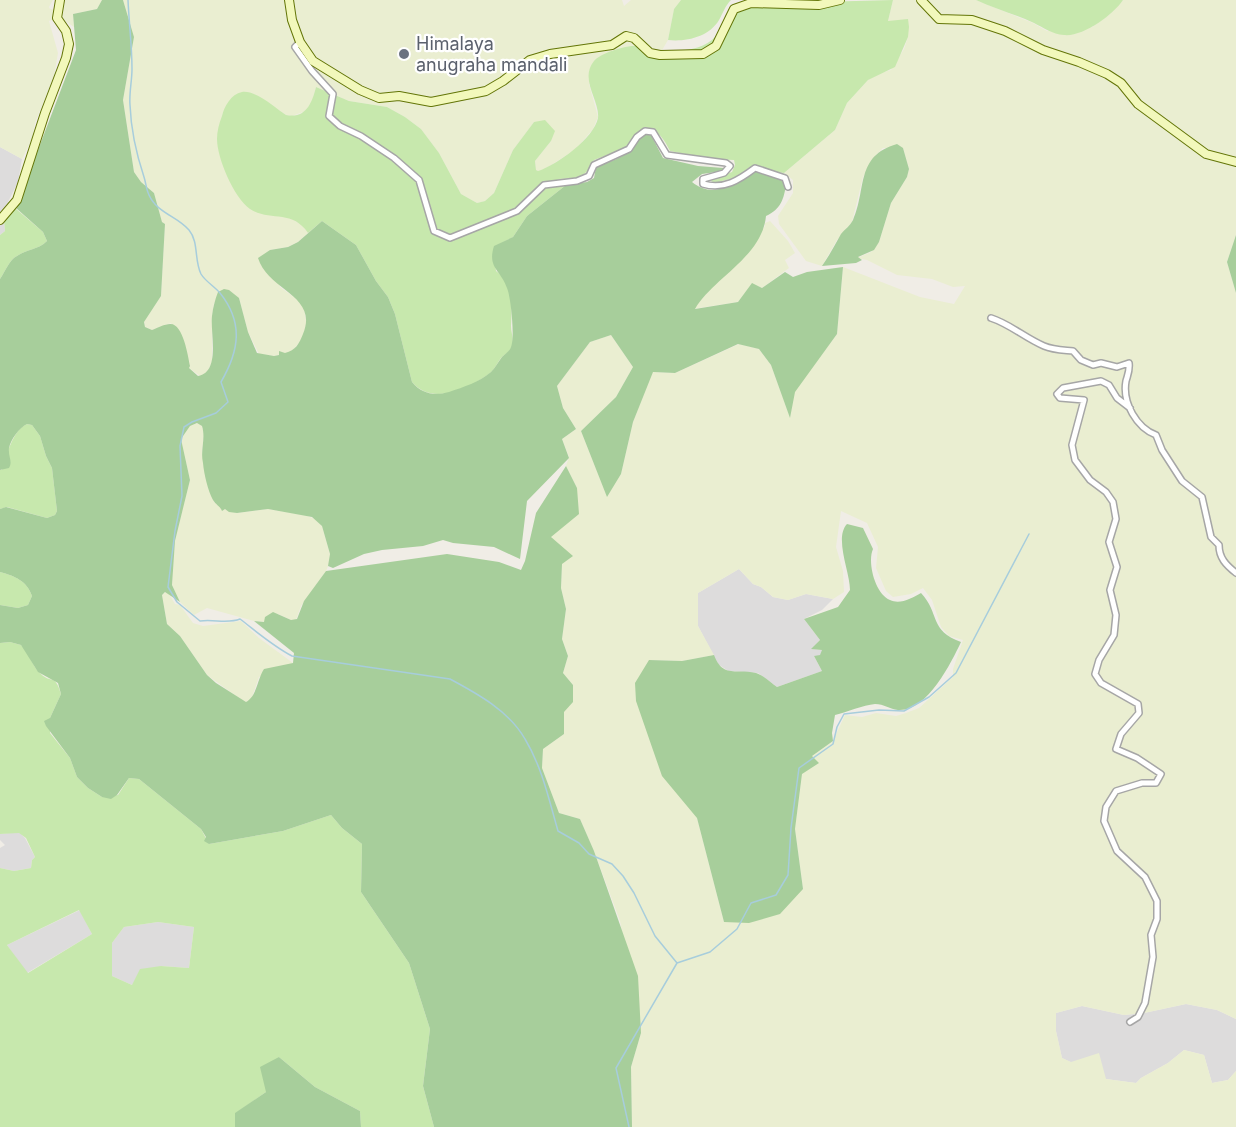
<svg xmlns="http://www.w3.org/2000/svg" width="1236" height="1127" font-family="Inter,sans-serif">
<style>
.residential{fill:#dddcdc}
.farmland{fill:#eaeed1;fill-rule:evenodd}
.grass{fill:#c7e8ad;fill-rule:evenodd}
.forest{fill:#a7ce9b}
.lines{fill:none;stroke-linecap:round;stroke-linejoin:round}
.stream{stroke:#a7cddc;stroke-width:1.5}
.minor-casing{stroke:#a6a6a6;stroke-width:8}
.secondary-casing{stroke:#637507;stroke-width:10}
.minor{stroke:#fff;stroke-width:5}
.secondary{stroke:#f2f8bb;stroke-width:8}
.worship-dot{fill:#6b7280;stroke:#fff;stroke-width:2}
.labels{text-anchor:middle;stroke-width:4.5;stroke-linejoin:round;paint-order:stroke}
.worship-label{font-size:18px;fill:#5b616d;stroke:#fff;text-anchor:start}
</style>
<rect width="100%" height="100%" fill="#f0ede6"/>
<path class="residential" d="M0 147 22 159 18 182 8 202 4 220 5 231 0 235Z
M739 569 753 584 761 587 773 597 788 600 806 594 833 599 822 610 804 619 820 640 812 649 823 650 820 656H814L822 671 777 687 758 673 728 671 718 664 698 626V593Z
M19 832 25 838 35 857 32 860 31 868 14 871 0 868V848L5 845 0 840V834Z
M80 910 92 934 27 973 7 945Z
M158 922 194 927 189 968 161 966 132 985 112 976V943L124 927Z
M1186 1004 1217 1010 1236 1019V1071L1228 1080 1212 1083 1204 1055 1184 1050 1168 1063 1141 1078 1136 1083 1106 1079 1062 1058 1056 1031V1013L1082 1006 1124 1015 1144 1013Z"/>
<path class="farmland" d="M0 0H53L49 7 50 9 57 10V18L49 21 58 53 54 76 35 123 32 139 22 159 0 147Z
M65 0H102L97 9 73 14 74 27 62 19V6Z
M123 0H622L624 6 631 0H681L674 9 668 40 661 52 589 84 598 117 593 129 576 149 545 169 538 171 536 170 535 161 551 141 534 122 513 150 494 193 485 201 477 203 461 194 439 153 421 129 405 117 387 107 349 101 316 87 311 105 306 111 292 116 286 115 252 93 223 112 217 142 270 215H282L292 219 303 226 308 233 298 242 288 247 270 250 280 287 298 300 304 308 307 326 300 342 291 352 274 356 259 354 248 332 239 298 214 303 212 316V362L207 373 200 376 189 368 171 323 152 330 145 327 144 321 161 296 165 224 162 222 154 193 141 182 134 172 123 100 134 37Z
M893 0H976L1033 23 1047 31 1092 27 1109 15 1123 0H1236V235L1227 262 1236 293V1019L1217 1010 1186 1004 1144 1013 1124 1015 1082 1006 1056 1013V1031L1062 1058 1071 1062 1099 1053 1106 1079 1136 1083 1141 1078 1168 1063 1184 1050 1204 1055 1212 1083 1228 1080 1236 1071V1127H632L631 1067 641 1033 620 921 594 851 580 819 559 813 542 768 543 749 564 734V712L573 685 563 673 568 656 562 639 566 609 561 588 562 564 551 537 577 488 566 466 569 457 562 439 576 429 563 408 557 386 590 342 611 335 633 367 616 397 581 431 607 496 621 474 633 422 652 372 675 373 739 344 759 349 771 365 790 417 794 392 837 334 843 267 920 297 954 304 965 286 953 287 932 279 897 275 867 260 857 258 871 252 879 242 891 203 907 177 909 169 903 148H883L875 156 863 177 852 222 837 240 822 266 806 261 779 224 778 216 793 193V180L784 173 835 130 847 103 868 80 877 74 891 70 904 49 908 37 888 21ZM841 511 867 523 878 547 876 568 886 591 893 597 911 594 923 588 932 600 941 627 949 636 963 640 953 669V677L919 708 906 713 896 716 876 713 862 717 845 715 833 741 812 756 802 774 795 829 803 889 724 922 697 818 649 660 682 661 714 655 698 626V593L739 569 753 584 761 587 773 597 788 600 806 594 833 599 844 592 843 571 836 547Z
M770 221 788 241 795 253 785 260 789 268 762 288 752 284 738 302 693 309 765 226V223Z
M198 423 202 426 204 434 202 451 214 502 225 509 237 513 268 509 305 515 315 519 322 526 330 554 329 564 326 571 301 606 296 620H291L278 614 265 622 254 621 207 608 194 615 180 602 172 585 175 541 190 480 181 439 190 426Z
M167 591 175 604 180 605 193 623 203 626 241 621 259 638 293 663 259 677 251 700 246 702 243 701 207 675 180 636 167 624 162 595Z"/>
<path class="grass" d="M681 0H731C725 6 723 13 719 20 709 37 686 42 668 40L674 9Z
M753 0 818 2 893 0 888 21 908 19 909 27 908 37 895 67 868 80 847 103 835 130 784 173 769 171 760 167H750L737 177 715 183 709 180 732 172 735 165 734 160 710 159 670 151C663 137 656 126 639 131L628 147 594 160C584 180 578 178 559 179L557 187 566 185 527 216 513 237 494 247 496 271C513 282 512 309 511 326 511 333 515 342 511 349 509 352 504 355 501 358 497 363 495 369 490 373 469 389 432 406 412 382L395 314 388 297 376 281 356 245 322 221 308 233C292 209 269 222 250 209 234 198 217 158 217 139 217 131 219 124 222 116 224 107 231 94 242 92 256 90 275 108 286 115 306 119 312 103 316 87L349 101 387 107 405 117 421 129 439 153 461 194 477 203 485 201 494 193 513 150 534 122 545 120 555 131 551 141 535 161 536 170 538 171C557 165 594 138 598 118 600 101 579 79 594 61 600 53 627 45 636 46 644 46 651 50 658 52 666 53 678 51 685 50 723 47 725 14 753 0Z
M976 0H1123C1113 15 1083 37 1064 35 1052 34 1044 28 1034 23 1015 14 995 9 976 0Z
M8 202 43 232 47 241C38 250 27 249 17 256 9 260 5 272 0 279V235L5 231 4 220Z
M27 424 32 425 40 436 46 456 52 468 57 511 55 515 47 518 7 507 0 509V470H2C7 455 12 431 27 424Z
M0 572C15 576 27 581 32 596L28 605 18 608 0 605Z
M10 642 21 645C30 653 32 667 41 674 51 684 55 673 61 694L50 718V733L70 758 77 777 88 788 102 797 118 795 129 778 139 779 201 829 209 844 283 831 331 815 342 828 362 844 361 892 409 963 430 1029 423 1086 434 1127H361L360 1111 315 1087 279 1057 266 1092 236 1113 235 1127H0V868L14 871 31 868 32 860 35 857 26 838 19 833 0 834V643ZM79 910 92 934 28 973 7 945ZM158 922 194 927 189 968 161 966 140 969 132 985 112 976V943L124 927Z"/>
<path class="forest" d="M102 0H123L134 37 123 100 134 172 141 182 154 193 162 222 165 224 161 296 144 322 145 327 152 330C157 328 165 324 170 324 183 323 188 356 190 366L189 368 198 376C221 372 210 333 212 316 213 307 215 300 218 292L224 289 229 290 239 298 248 332 257 353 274 356 279 355V351L285 353C296 350 299 344 303 334 319 295 268 291 258 258L270 250 288 247 298 242 322 221 356 245 376 281 388 297 395 314 412 382C422 394 434 396 449 392 464 387 479 382 491 372 495 368 498 362 502 357 505 354 510 351 511 347 515 338 511 297 507 288 501 270 487 268 494 246L513 237 527 216 566 185 587 182 594 178 596 167C613 160 635 155 640 136L650 133 663 158 698 166 723 168V171L702 174 692 182C714 200 735 183 755 171L780 178 786 184C784 199 781 209 766 216 762 257 713 278 695 309L738 302 752 283 762 288 785 272 793 277 807 272 843 267 837 334 795 392 790 418 771 365 759 349 738 344 675 373 653 372 633 422 621 474 607 497 581 431 616 397 633 367 611 335 590 342 557 386 563 408 576 429 562 439 569 458 527 501 520 559 494 547 453 543 443 540 423 546 382 550 364 554 333 568 328 566 330 554 322 526 312 517 268 509 237 513 229 512 225 509 222 511C220 506 216 505 213 500 208 491 204 474 203 463 200 450 206 439 202 426L197 423 190 426 181 439 190 480 175 541 172 585 180 602 165 592 162 595 167 624 180 636 207 675 216 683 246 702C257 696 257 680 264 669L293 663 294 653 254 621 264 622 265 617 273 612 291 620 297 619 304 601 326 571 447 554 499 562 521 570 525 561 536 513 566 466 577 488 579 514 551 537 573 556 562 564 561 588 566 609 562 639 568 656 563 673 573 685V702L564 712V734L543 749 542 768 559 813 580 819 594 851 638 976 641 1033 631 1067 632 1127H434L423 1086 430 1029 409 963 361 892 362 844 342 828 331 815 283 831 209 844 204 841 206 837 201 829 139 779 129 778 117 795 111 799 102 797 88 788 77 777 70 758 46 726 44 721 50 718 61 694 58 683 38 672 21 645 10 642 0 643V605L18 608 28 605 32 596C27 581 15 576 0 572V509L6 507 47 518 55 515 57 511 52 468 46 456 40 436 32 425 27 424C19 428 11 439 9 448 8 457 13 461 9 468L0 470V279C5 272 9 260 17 256 27 249 38 250 47 241L43 232 16 208 76 50 73 14 97 9Z
M897 144 903 148 909 169 907 177 891 203 879 242 874 250 858 257 862 260 856 263 822 266C829 256 835 245 841 234 845 229 850 226 853 220 867 189 855 156 897 144Z
M1236 235V293L1227 262Z
M847 524 863 528 873 549C867 562 875 594 890 600 900 605 912 598 921 593 940 613 929 631 961 642 951 663 927 712 898 710 890 709 884 704 875 704 863 705 847 712 835 715L832 733 833 741 812 756 819 763 802 774 795 829 803 889 780 914 749 923 724 922 697 818 662 776 636 701 635 683 649 660 682 661 714 655C723 679 737 668 756 673 763 675 771 683 777 687L822 671 814 656 820 655 822 650 811 649 820 640 804 619 838 607 850 590C850 572 834 538 847 524Z
M279 1057 315 1087 360 1111 361 1127H235V1113L266 1092 260 1067Z"/>
<g class="lines">
<path class="stream" d="M128 0C129 23 132 46 132 69 132 81 129 93 130 105 131 131 136 153 144 177 146 183 146 189 149 195 157 213 177 216 189 230 199 242 194 260 201 274 205 281 215 287 220 293 244 323 239 351 221 382L228 402 216 413 192 422 184 427 180 446 182 496 175 531 168 587 177 602 200 621C214 619 228 624 240 619 257 632 273 646 292 656L450 679C478 694 509 711 525 739 542 767 549 800 558 831L579 843 589 854 612 864 623 876 634 893 655 936 677 963
M629 1127 616 1068 677 963 710 952 737 929 751 903 776 895 788 875 791 828 799 768 833 744 837 727 844 714 879 710 904 711 929 697 956 673 1029 534"/>
<defs>
<path id="minor" d="M300 42 295 47 312 71 333 94 329 116 340 126 361 136 394 158 419 180 434 231 450 238 517 211 544 185 577 181 589 176 594 165 629 149 637 137 645 131 653 132 667 155 726 163 730 166 724 173 703 179V184C724 190 739 180 755 168L785 178 788 187
M991 318C1010 324 1025 338 1044 346 1053 350 1063 350 1073 351L1081 360 1093 365 1101 363 1117 367 1129 363C1130 370 1128 374 1126 381 1122 403 1137 428 1156 435L1162 450 1182 481 1202 497 1211 537 1219 545C1219 558 1226 565 1236 573
M1130 1022 1138 1017 1145 1003 1153 957 1151 935 1157 919V901L1145 877 1117 851 1104 821 1106 807 1116 791 1142 783H1156L1161 774 1137 758 1116 749 1121 734 1139 713 1138 704 1101 683 1095 674 1099 660 1114 635 1116 615 1110 590 1117 567 1109 542 1116 519 1113 502 1106 492 1090 480 1075 460 1072 445 1084 400 1060 398 1057 394 1063 388 1101 381 1109 385 1117 398 1130 408"/>
<path id="secondary" d="M289 0 292 20 300 42 313 61 360 90 379 98 399 96 431 102 486 91 503 81 530 60 550 54 612 45 626 36 634 38 650 53 660 55 703 54 716 46 734 9 751 3 819 5 840 0
M921 0 939 19 972 20 1005 31 1043 50 1079 62 1107 74 1121 83 1138 104 1206 154 1236 162
M0 220 17 200 45 113 66 58 69 44 66 31 57 18 60 0"/>
</defs>
<use href="#minor" class="minor-casing"/>
<use href="#secondary" class="secondary-casing"/>
<use href="#minor" class="minor"/>
<use href="#secondary" class="secondary"/>
</g>
<circle class="worship-dot" cx="404" cy="54" r="6"/>
<g class="labels">
<g class="worship-label">
<text x="416" y="50">Himalaya<tspan x="416" dy="21">anugraha mandali</tspan></text>
</g>
</g>
</svg>
